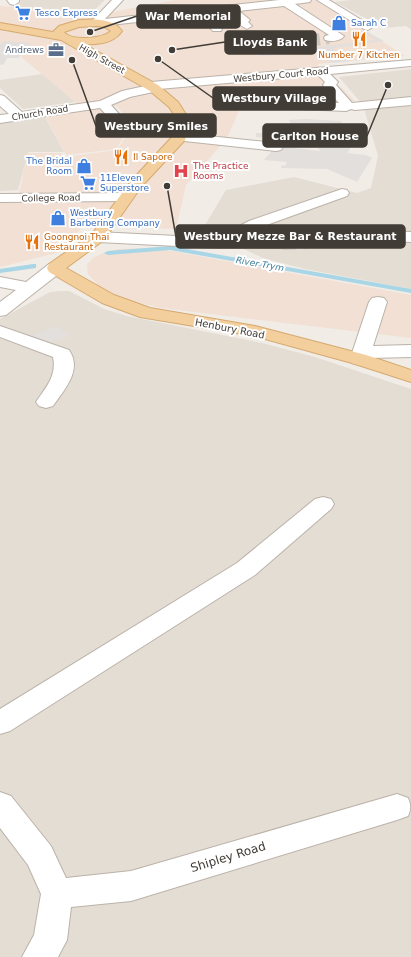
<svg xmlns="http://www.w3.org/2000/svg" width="411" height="957" font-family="'DejaVu Sans',sans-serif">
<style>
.residential{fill:#e4ddd4}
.commercial{fill:#f1e0d3}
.parking{fill:#e2dfdd}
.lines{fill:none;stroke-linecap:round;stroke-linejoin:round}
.stream{fill:#a8d6e7;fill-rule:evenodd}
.minor-tunnel-far1{stroke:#cec9c3;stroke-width:12;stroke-dasharray:12 5.5;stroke-linecap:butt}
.minor-tunnel{stroke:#cec9c3;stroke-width:14;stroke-dasharray:14 7;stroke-linecap:butt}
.minor-casing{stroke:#bbb2a9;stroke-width:2}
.major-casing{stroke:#d5a96f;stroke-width:2}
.minor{fill:#fff;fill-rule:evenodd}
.major{fill:#f2cf9d;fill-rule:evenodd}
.labels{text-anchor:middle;stroke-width:4;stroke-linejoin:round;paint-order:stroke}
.far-shop-label{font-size:9px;fill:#366cbe;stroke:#fff;text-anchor:start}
.far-service-label{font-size:9px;fill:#4e5e75;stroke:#fff;text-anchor:end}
.far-food-label{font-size:9px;fill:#c56008;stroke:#fff;text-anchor:start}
.far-street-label{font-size:9px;fill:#423c36;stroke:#fff}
.far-health-label{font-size:9px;fill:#be3a42;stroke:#fff;text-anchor:start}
.far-water-label{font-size:9px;font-style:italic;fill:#3a7e9b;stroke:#fff}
.street-label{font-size:10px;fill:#423c36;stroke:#fff}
.near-street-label{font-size:12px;fill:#423c36;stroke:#fff}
.leader{fill:none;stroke:#423c36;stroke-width:1.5}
.callout-dot{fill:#423c36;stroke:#fff;stroke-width:1.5}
.callout{fill:#423c36;stroke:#423c36;stroke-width:1.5}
.callout-label{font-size:11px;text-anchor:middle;font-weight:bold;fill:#fff}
</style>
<rect width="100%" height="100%" fill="#f1ece6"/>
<path class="residential" d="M16 0H105L86 18H77L17 7 21 1Z
M351 0H411V30L406 26 384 28 335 2Z
M411 69V289L305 269 263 258 202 230 226 190 294 177 357 193 371 188 378 156 363 105 339 77Z
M43 74 75 102 23 109 0 88V80Z
M45 117 64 152H28L18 190 0 191V123Z
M59 291H69L104 309 127 316 262 343 315 357 411 389V957H0V319L50 292Z"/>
<path class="commercial" d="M175 0H278L285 2 318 0 405 56 317 64 355 101 241 106 227 138 186 185 176 229 84 225 60 252 0 267V196L19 195 27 153H61L65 157 117 150 133 126 117 106 85 110 8 46H0V6L107 13Z
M115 107 131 126 116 149 66 155 45 116Z
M155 248 411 295V338L161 308 131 301 114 294 99 286 88 274 87 265 93 258 103 253 119 249Z"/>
<path class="parking" d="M360 30H364L384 41 333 48 350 61 332 63 316 52 262 56 256 52 244 38 292 33 310 46 317 47 376 40Z
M4 41 31 43 19 54 20 55 19 58H7L4 64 0 65V45Z
M305 119 341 121 351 146 348 153 366 155 372 158 357 182 327 169 281 168 282 165 285 166 287 162 264 160 276 146 320 151 314 140H302V142L256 137V133H311L308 128 293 129 289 120Z
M55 326 71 336 45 343 31 336Z"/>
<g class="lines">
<path class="stream" d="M170 246 411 289V293L170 250 108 255 104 253 108 251Z
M33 264H36V268L0 273V269Z"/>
<path class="minor-tunnel-far1" d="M201 15 208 21
M308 41 329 38"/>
<path class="minor-tunnel" d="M282 243 308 242"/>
<defs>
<path id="minor" d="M7 0H19V2L14 5 10 4Z
M112 0H123L105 19 279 0H311L310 2 295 4 344 36C341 41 331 42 325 40L324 38 325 36 329 35 284 6 239 11 250 20 248 22 252 26 247 29 233 21 236 18 227 12 101 26 92 25 91 23 92 21Z
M317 0H329L373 27 368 30 364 29Z
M208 18C214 19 219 24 222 29L221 31H213L203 21 204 19Z
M411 60V66L330 74 338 82 336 85 352 103 411 97V105L355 110 351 109 346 111 299 109 297 106 299 103 303 102 339 103 325 88 323 85 325 82 318 75 159 89 158 91 130 97 111 105 125 121C118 131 112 137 98 134L96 131 98 128 108 126 112 121 100 108 0 123V115L9 114 0 106V95L4 96 22 112 100 101 122 91 145 86 147 83 151 82Z
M180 133 276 143 281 144 283 147 281 150 276 151 175 140 173 137 175 134Z
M342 189 347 190 349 193 347 196 261 227 240 238H282L288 240 290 243 288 246 282 248H217L98 242 92 240 90 237 92 234 98 232 216 238 249 221Z
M126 193 131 194 133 197 131 200 126 201 0 202V194Z
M388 231 411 232V242L388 241 308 247 302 245 300 242 302 239 308 237Z
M55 263 61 264 63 268 61 272 6 315 0 316V302L16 290 0 287V277L26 282 49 264Z
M378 297 384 298 387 302 373 346 411 345V357L369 358 366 363 359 365 352 363 350 359 369 302 372 298Z
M0 326 69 350C83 370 64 390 53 406L46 408 39 406 36 402C46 387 57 376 53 357L0 337Z
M323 497 331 499 334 504 331 509 255 575 10 731 0 734V709L237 563 315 499Z
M0 792 11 796 51 846 66 878 131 871 397 794 408 798C411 805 411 809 408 816L397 820 131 901 71 907 67 940 58 957H22L34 935 41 894 28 865 0 828Z"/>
<path id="major" d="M79 20C94 19 113 18 122 31 114 43 99 45 84 44L158 85 178 102 187 116 189 125 185 140 141 187 104 240 66 268 114 295 150 308 255 326 366 355 411 370V382L352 363 254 336 140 317 102 303 49 272 47 268 49 264 92 234 131 181 173 136 175 125V116L169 107 150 91 61 40 0 29V23L53 32 59 26ZM98 26 104 27 111 31C102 39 71 41 64 32L79 27Z"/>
</defs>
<use href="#minor" class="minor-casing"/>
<use href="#major" class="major-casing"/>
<use href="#minor" class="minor"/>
<use href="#major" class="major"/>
</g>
<defs>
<symbol id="supermarket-bare" viewBox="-9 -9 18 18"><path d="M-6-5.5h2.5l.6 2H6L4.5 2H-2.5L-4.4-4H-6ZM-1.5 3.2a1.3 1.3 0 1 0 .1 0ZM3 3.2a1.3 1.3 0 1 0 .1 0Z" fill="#3f7fe0" stroke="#fff" stroke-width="2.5" paint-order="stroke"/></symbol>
<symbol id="shop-bare" viewBox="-9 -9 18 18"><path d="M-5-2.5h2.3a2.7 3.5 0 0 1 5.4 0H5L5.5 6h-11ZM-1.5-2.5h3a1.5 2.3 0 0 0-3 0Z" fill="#3f7fe0" stroke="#fff" stroke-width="2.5" paint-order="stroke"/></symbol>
<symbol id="restaurant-bare" viewBox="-9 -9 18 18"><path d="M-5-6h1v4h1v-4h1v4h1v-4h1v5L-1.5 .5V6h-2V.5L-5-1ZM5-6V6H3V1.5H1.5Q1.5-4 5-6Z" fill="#e8710a" stroke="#fff" stroke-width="2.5" paint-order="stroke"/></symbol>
<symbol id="office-bare" viewBox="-9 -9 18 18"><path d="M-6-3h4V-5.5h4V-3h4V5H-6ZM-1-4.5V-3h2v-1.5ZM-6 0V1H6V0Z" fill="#5c6f8a" stroke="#fff" stroke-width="2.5" paint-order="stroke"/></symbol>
<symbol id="hospital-bare" viewBox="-9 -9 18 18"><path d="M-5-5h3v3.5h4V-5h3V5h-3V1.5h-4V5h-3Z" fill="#e0444e" stroke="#fff" stroke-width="2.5" paint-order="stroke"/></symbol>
</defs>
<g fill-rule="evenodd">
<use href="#supermarket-bare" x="12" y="2" width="22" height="22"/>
<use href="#shop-bare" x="328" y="12" width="22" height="22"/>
<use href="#restaurant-bare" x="348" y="28" width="22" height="22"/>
<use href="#office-bare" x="45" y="39" width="22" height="22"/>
<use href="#restaurant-bare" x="110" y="146" width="22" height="22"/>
<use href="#shop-bare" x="73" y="155" width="22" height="22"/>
<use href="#hospital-bare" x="170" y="160" width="22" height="22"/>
<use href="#supermarket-bare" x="77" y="172" width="22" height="22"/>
<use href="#shop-bare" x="47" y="207" width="22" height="22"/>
<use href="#restaurant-bare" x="21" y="231" width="22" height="22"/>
</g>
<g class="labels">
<g class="far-shop-label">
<text x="35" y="16">Tesco Express</text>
<text x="351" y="26">Sarah C</text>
<text x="72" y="164" text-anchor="end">The Bridal<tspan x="72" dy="10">Room</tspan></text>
<text x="100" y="181">11Eleven<tspan x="100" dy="10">Superstore</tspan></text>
<text x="70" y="216">Westbury<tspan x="70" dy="10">Barbering Company</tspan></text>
</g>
<g class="far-service-label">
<text x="44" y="53">Andrews</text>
</g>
<g class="far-food-label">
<text x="359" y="58" text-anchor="middle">Number 7 Kitchen</text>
<text x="133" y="160">Il Sapore</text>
<text x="44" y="240">Goongnoi Thai<tspan x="44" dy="10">Restaurant</tspan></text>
</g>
<g class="far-street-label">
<text transform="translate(102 59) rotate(29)" y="3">High Street</text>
<text transform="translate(281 75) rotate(-5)" y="3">Westbury Court Road</text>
<text transform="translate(40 113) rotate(-9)" y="3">Church Road</text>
<text transform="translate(51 198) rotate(-1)" y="3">College Road</text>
</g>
<g class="far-health-label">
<text x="193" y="169">The Practice<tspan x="193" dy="10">Rooms</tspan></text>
</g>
<g class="far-water-label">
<text transform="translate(260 264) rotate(10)" y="3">River Trym</text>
</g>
<g class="street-label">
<text transform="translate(230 328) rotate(11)" y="4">Henbury Road</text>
</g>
<g class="near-street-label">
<text transform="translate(228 857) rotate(-17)" y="4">Shipley Road</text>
</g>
</g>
<path class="leader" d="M90 32L137 16M172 50L225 42M158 59L213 98M72 60L96 126M388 85L367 136M167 186L176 237"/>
<g class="callout-dot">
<circle cx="90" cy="32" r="4"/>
<circle cx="172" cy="50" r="4"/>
<circle cx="158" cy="59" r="4"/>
<circle cx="72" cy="60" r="4"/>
<circle cx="388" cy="85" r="4"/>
<circle cx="167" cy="186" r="4"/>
</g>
<g class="callout">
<rect x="137" y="5" width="103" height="23" rx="4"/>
<rect x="225" y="31" width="91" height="23" rx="4"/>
<rect x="213" y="87" width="122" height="23" rx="4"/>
<rect x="96" y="114" width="120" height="23" rx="4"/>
<rect x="263" y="124" width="104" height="23" rx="4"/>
<rect x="176" y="225" width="229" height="23" rx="4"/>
</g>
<g class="callout-label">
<text x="188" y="20">War Memorial</text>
<text x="270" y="46">Lloyds Bank</text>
<text x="274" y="102">Westbury Village</text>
<text x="156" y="130">Westbury Smiles</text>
<text x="315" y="140">Carlton House</text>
<text x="290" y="240">Westbury Mezze Bar &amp; Restaurant</text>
</g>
</svg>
